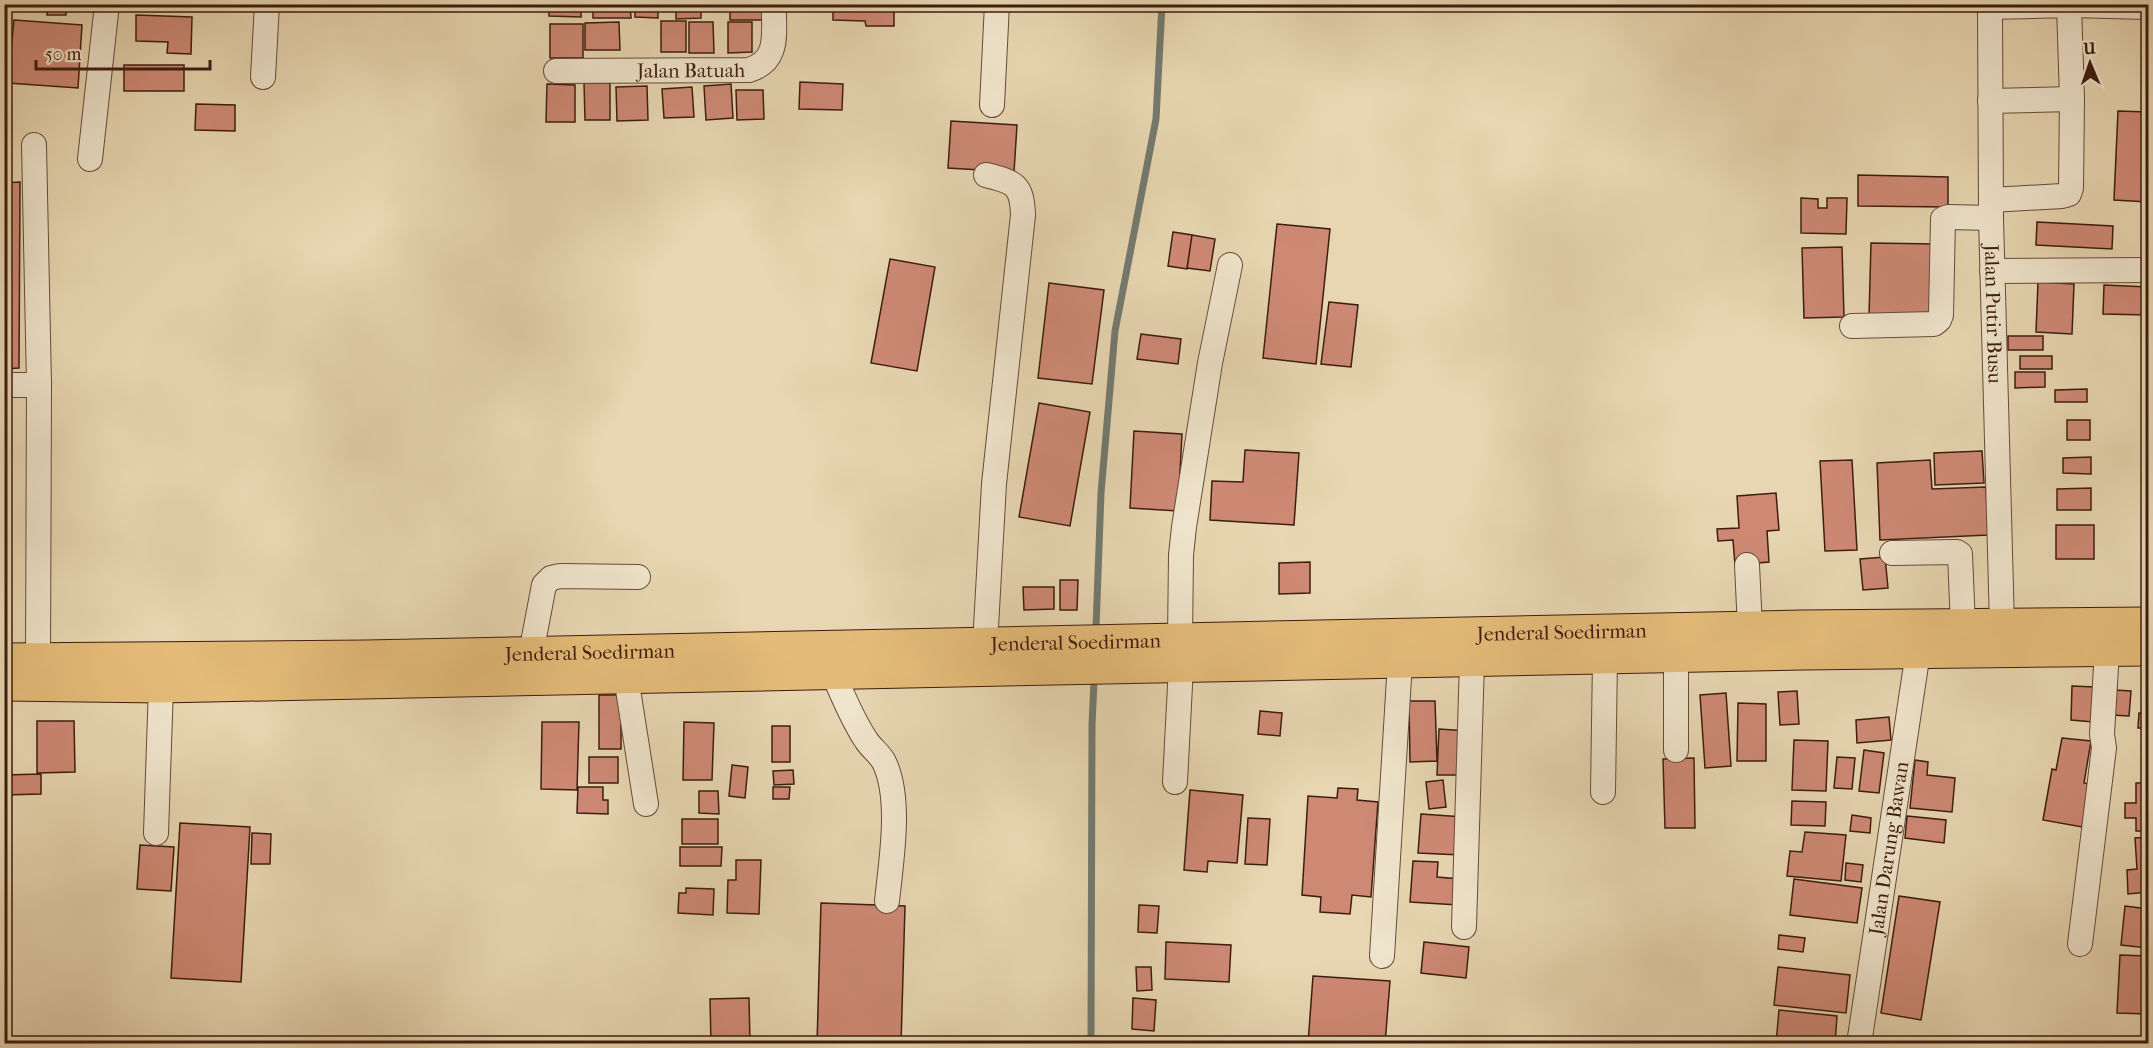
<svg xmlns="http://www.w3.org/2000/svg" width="2153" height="1048" font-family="'IM FELL French Canon',serif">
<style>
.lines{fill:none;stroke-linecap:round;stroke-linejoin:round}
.stream{stroke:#737a6f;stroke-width:7}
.building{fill:#ce8975;stroke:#3e1c0f;stroke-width:1.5}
.minor-casing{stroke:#684a38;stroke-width:26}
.highway-casing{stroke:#3e1c0f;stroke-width:35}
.minor{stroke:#efe4cc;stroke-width:24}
.highway{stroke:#e4bb78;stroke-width:33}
.labels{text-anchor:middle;stroke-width:4.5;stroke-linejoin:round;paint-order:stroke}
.street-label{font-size:20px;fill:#3e1c0f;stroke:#efe4cc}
</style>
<rect width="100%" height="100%" fill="#e7d6b1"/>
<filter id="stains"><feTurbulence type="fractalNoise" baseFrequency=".00333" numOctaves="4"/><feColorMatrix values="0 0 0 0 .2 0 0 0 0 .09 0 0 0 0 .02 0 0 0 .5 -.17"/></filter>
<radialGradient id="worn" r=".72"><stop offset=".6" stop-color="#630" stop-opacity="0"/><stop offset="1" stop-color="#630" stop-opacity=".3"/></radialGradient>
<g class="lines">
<path class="stream" d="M1096 628 1101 493 1115 331 1156 119 1162 4
M1091 1044 1092 725 1094 682"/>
</g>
<path class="building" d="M34 4H85V8L66 7V15H47V7H34Z
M549 4H581V17L549 16Z
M593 4H630L631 18H593Z
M635 4H658V18L635 17Z
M676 4H701V18L676 19Z
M730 4H764V20H730Z
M833 4H894V26H866L865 21 833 20Z
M136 15 192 17 191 54 167 53 168 42 136 41Z
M14 20 82 25 78 88 8 83Z
M661 21H686V52H661Z
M619 22 620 50H585V23Z
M689 22H713L714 53H689Z
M728 22H752V52L728 53Z
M550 24H583V58H550Z
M124 65H184V91H124Z
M800 82 843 84 842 110 799 109Z
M584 83H610V120H585Z
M547 84 575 85V122H546Z
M731 84 733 118 706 120 704 86Z
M647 86 648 120 617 121 616 87Z
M692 87 694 117 664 118 662 89Z
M736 90H763L764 119 737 120Z
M196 104 235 105V131L195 130Z
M2118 111 2148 112V202L2114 200Z
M951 121 1017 125 1014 172 948 168Z
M1858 175 1948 177V207L1858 206Z
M20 182 19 368 4 369V183Z
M1801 198 1818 199V208H1827V198H1847L1846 234 1801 233Z
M2037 222 2113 226 2112 249 2036 245Z
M1277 224 1330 229 1316 364 1263 358Z
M1173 232 1192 235 1187 269 1168 266Z
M1192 235 1215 239 1210 271 1187 268Z
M1871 243 1935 244 1933 319 1869 317Z
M1842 247 1844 317 1804 318 1802 248Z
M890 259 935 267 917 371 871 363Z
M2038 282 2074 284 2072 334 2036 332Z
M1049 283 1104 290 1092 384 1038 378Z
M2104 285 2148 287V315L2103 314Z
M1329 302 1358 305 1351 367 1321 364Z
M1141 334 1181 339 1178 364 1137 359Z
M2008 336H2043V350H2008Z
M2020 356H2052V369H2020Z
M2015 372H2045V387L2015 388Z
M2087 389V402H2055V390Z
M1039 403 1090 412 1070 526 1019 517Z
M2067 420H2090V440H2067Z
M1134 431 1182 434 1178 511 1130 508Z
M1245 450 1299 453 1294 525 1210 520 1212 481 1243 482Z
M1982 451 1984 483 1935 485 1934 453Z
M2091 457V474L2063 473V458Z
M1852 460 1857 550 1825 551 1820 461Z
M1930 460 1932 489 1986 487 1988 535 1880 540 1877 463Z
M2091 488V510H2057V489Z
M1776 493 1779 530 1767 531 1769 562 1735 565 1733 540 1718 541 1717 529 1739 528 1737 496Z
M2056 525H2094V559H2056Z
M1885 557 1888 588 1863 590 1860 559Z
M1310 562V593L1279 594V563Z
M1060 580H1078L1077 610H1060Z
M1023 587H1054V609L1024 610Z
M2143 682H2148V705H2144Z
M2072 686 2095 687 2093 722 2071 720Z
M2114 690 2131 691 2129 716 2112 715Z
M1797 691 1799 724 1780 725 1778 692Z
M1726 693 1731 766 1705 768 1700 695Z
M599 695H621V749H599Z
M1409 701H1435L1437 761 1410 762Z
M1738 703 1766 704V761H1737Z
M1260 711 1282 713 1280 736 1258 734Z
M2139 713H2148V728H2138Z
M1889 717 1891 740 1857 743 1856 720Z
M37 721H74L75 772 37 773Z
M542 722H579L577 790 541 789Z
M684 722 714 723 712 780H683Z
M772 726H790V762H772Z
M1439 729 1467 731 1465 775H1437Z
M2062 738 2091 741 2084 783 2094 785 2082 827 2043 820 2052 769 2056 770Z
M1794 740 1828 741 1826 791 1792 790Z
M1864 750 1884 753 1879 793 1859 791Z
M589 757H618V783H589Z
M1837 757 1855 758 1852 789 1834 788Z
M1694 758 1695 828H1665L1663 759Z
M1915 760 1928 762 1927 775 1955 778 1952 812 1910 808Z
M732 765 748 767 745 798 729 796Z
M793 770 794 784 774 785 773 771Z
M41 774V794L4 795V775Z
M1443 780 1446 807 1429 809 1426 782Z
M2136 783H2148V831H2136V818H2125V803H2136Z
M578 787H603V800H608V814L577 813Z
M773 787H790L789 799H773Z
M1338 788 1358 789 1357 800 1378 802 1371 897 1352 895 1350 914 1320 912 1321 897 1302 895 1308 796 1337 798Z
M1190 790 1243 795 1237 863 1208 861 1207 872 1184 870Z
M699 791H718L719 814 699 813Z
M1792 801 1826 802 1825 826 1791 825Z
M1421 814 1464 817 1461 855 1418 853Z
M1852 815 1871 818 1870 833 1850 831Z
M1907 816 1946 820 1944 843 1905 838Z
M1248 818 1270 819 1267 865 1245 864Z
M682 819H718V844H682Z
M180 823 250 827 241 982 171 978Z
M1805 832 1846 835 1841 881 1787 876 1790 851 1802 852Z
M252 833 271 834 270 864H251Z
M2148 837V892L2128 894 2127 870 2137 869 2135 838Z
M140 845 174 847 171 891 137 889Z
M680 847H722L721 866H680Z
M736 860H761L759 914 727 913 728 880H736Z
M1413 861 1438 862 1437 877 1460 879 1458 905 1410 902Z
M1846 863 1863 865 1861 882 1845 880Z
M1794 879 1862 888 1857 923 1790 915Z
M686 888 714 889 713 915 678 913 679 893H686Z
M1899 896 1940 902 1921 1020 1881 1013Z
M821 903 905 906 901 1044H817Z
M1139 905 1159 906 1157 933 1138 932Z
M2125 906 2148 909V948L2121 945Z
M1779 935 1805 938 1803 952 1778 949Z
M1166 942 1231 945 1229 982 1165 979Z
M1424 942 1469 947 1466 978 1421 973Z
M2120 955 2148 956V1014L2117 1013Z
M1136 967H1151L1152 990 1137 991Z
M1778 967 1850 975 1846 1013 1774 1005Z
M1313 976 1390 981 1385 1044H1308Z
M749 998 750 1044H711L710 999Z
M1133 998 1156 1000 1154 1031 1132 1029Z
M1779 1010 1837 1016 1835 1044H1776Z"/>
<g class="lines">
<defs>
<g id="minor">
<path id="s1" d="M1990 4 1991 218 2002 626"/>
<path d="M2069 5 2148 7"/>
<path d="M1990 7 2069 5 2072 99 2071 188 2069 194 2062 196 1991 200"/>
<path id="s2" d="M556 71 749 70C781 60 773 32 774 4"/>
<path d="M263 77 267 4"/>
<path d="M1990 101 2072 99"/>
<path d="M992 105 997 4"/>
<path d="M34 145 39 385 38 660"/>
<path d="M90 159 107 4"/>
<path d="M1992 271 2148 270"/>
<path d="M1852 326 1934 324 1939 320 1941 315 1943 219 1948 217 1991 218"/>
<path d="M4 385H39"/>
<path d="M1892 553 1957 552 1960 554 1963 626"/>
<path d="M1747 565 1750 628"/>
<path d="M1180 640 1181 555 1184 527 1210 363 1230 265"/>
<path d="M985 645 994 484 1023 215C1022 185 1015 182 986 175"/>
<path d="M531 653 544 585 551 578 560 576 638 577"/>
<path d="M833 673C843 696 852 719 866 740 871 748 880 754 884 762 902 799 891 861 887 901"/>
<path d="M626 677 646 804"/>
<path d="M1676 750V656"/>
<path d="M1175 782 1181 666"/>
<path d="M1603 792 1605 658"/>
<path d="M156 833 161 686"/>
<path d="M1464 927 1472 661"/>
<path d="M2080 944 2104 748 2102 734 2107 650"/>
<path d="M1382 956 1400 662"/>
<path id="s3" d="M1859 1044 1918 652"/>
</g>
<g id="highway">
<path id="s4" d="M4 660 366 657 1802 627 2148 624"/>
<path d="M4 684 161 686 1803 653 2148 649"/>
</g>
</defs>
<use href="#minor" class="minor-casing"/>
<use href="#highway" class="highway-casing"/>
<use href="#minor" class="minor"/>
<use href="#highway" class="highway"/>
</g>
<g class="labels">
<g class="street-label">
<text dy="7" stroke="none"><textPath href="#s2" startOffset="135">Jalan Batuah</textPath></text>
<text dy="7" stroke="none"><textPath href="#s1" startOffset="310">Jalan Putir Busu</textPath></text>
<text dy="7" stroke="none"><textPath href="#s4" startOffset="1558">Jenderal Soedirman</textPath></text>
<text dy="7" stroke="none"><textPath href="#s4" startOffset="1072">Jenderal Soedirman</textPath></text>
<text dy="7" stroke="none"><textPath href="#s4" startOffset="586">Jenderal Soedirman</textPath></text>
<text dy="7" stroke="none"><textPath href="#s3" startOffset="198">Jalan Darung Bawan</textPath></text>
</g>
</g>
<rect width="2153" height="1048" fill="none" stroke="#e7d6b1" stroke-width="24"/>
<rect x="6" y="6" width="2141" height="1036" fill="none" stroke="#3e1c0f" stroke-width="3"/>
<rect x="12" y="12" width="2129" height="1024" fill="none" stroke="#3e1c0f" stroke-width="1.5"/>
<g transform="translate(2090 63) rotate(358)" stroke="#efe4cc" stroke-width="4.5" paint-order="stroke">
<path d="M0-4.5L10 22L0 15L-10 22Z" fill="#3e1c0f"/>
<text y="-9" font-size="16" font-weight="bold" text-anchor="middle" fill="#3e1c0f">U</text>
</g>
<path d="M36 60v9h174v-9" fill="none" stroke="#3e1c0f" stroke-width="3"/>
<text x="45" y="60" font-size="18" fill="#3e1c0f" stroke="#efe4cc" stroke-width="4.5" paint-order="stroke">50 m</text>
<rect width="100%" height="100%" filter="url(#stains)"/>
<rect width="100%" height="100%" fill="url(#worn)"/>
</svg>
